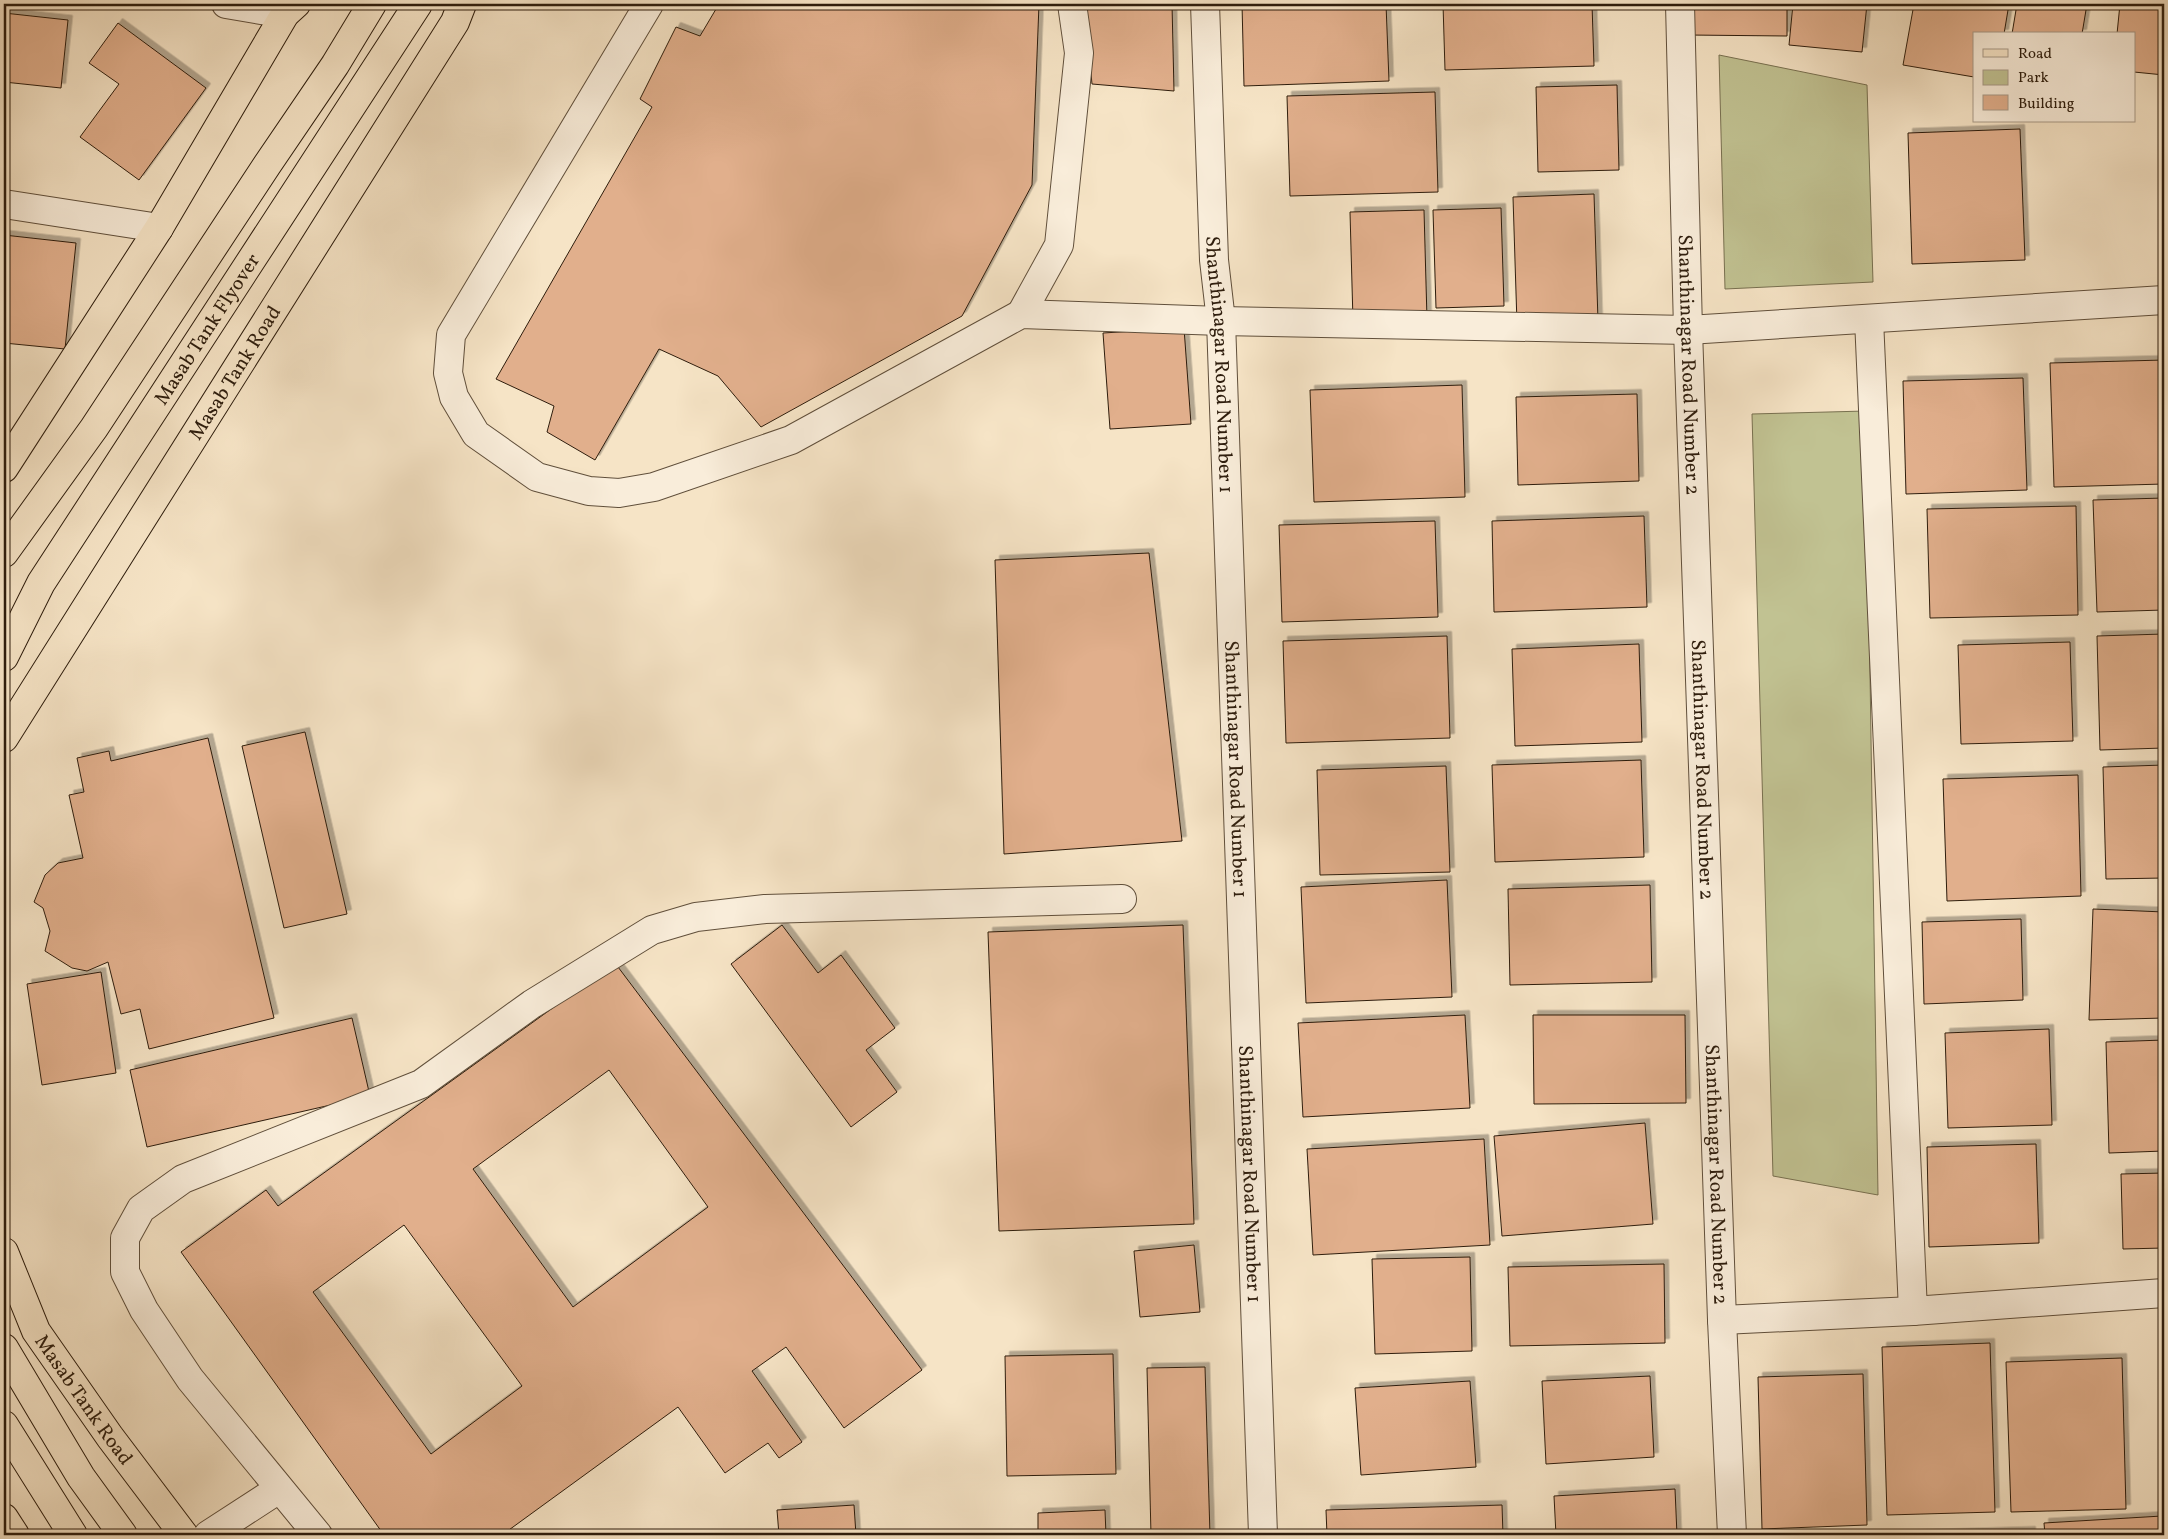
<svg xmlns="http://www.w3.org/2000/svg" width="2168" height="1539" font-family="Vollkorn,serif">
<style>
.green{fill:#c1c292;stroke:#787050}
.building{fill:#e1af8c;stroke:#2e1d0d;fill-rule:evenodd;filter:url(#shadow)}
.lines{fill:none;stroke-linecap:round;stroke-linejoin:round}
.minor-casing{stroke:#604f3b;stroke-width:30}
.major-casing{stroke:#2e1d0d;stroke-width:30}
.highway-casing{stroke:#2e1d0d;stroke-width:30}
.minor{stroke:#f9edda;stroke-width:28}
.major{stroke:#f6e4c6;stroke-width:28}
.highway{stroke:#f6e4c6;stroke-width:28}
.labels{text-anchor:middle;stroke-width:5;stroke-linejoin:round;paint-order:stroke}
.street-label{font-size:20px;fill:#2e1d0d;stroke:#f9edda}
</style>
<defs>
<filter id="shadow"><feDropShadow dx="4.5" dy="-4.5" stdDeviation="0" flood-color="#0004"/></filter>
</defs>
<rect width="100%" height="100%" fill="#f6e4c6"/>
<filter id="stains"><feTurbulence type="fractalNoise" baseFrequency=".004" numOctaves="4"/><feColorMatrix values="0 0 0 0 .2 0 0 0 0 .09 0 0 0 0 .02 0 0 0 .5 -.17"/></filter>
<radialGradient id="worn" r=".72"><stop offset=".6" stop-color="#630" stop-opacity="0"/><stop offset="1" stop-color="#630" stop-opacity=".3"/></radialGradient>
<path class="green" d="M1719 55 1867 85 1873 282 1725 289Z
M1866 411 1878 1195 1773 1176 1752 414Z"/>
<path class="building" d="M719 4H1039L1032 185 962 316 761 427 718 376 659 349 595 460 547 432 554 406 496 379 652 107 640 99 676 27 700 36Z
M1084 4H1172L1174 91 1092 84Z
M1242 4H1386L1389 81 1244 86Z
M1443 4H1592L1594 66 1445 70Z
M1688 4H1787V36L1688 35Z
M1793 4H1867L1862 52 1789 45Z
M1914 4H2009L2004 34H1974V77L1903 65Z
M2017 4H2087L2082 34H2012Z
M2120 4H2164V75L2134 72V34H2117Z
M4 13 68 20 61 88 4 82Z
M118 23 206 88 139 180 80 137 119 84 89 63Z
M1617 85 1619 170 1538 172 1536 87Z
M1435 92 1438 192 1290 196 1287 96Z
M2020 129 2025 260 1912 264 1908 133Z
M1594 194 1598 321 1517 324 1513 197Z
M1501 208 1504 306 1436 308 1433 210Z
M1424 210 1427 319 1353 321 1350 212Z
M4 235 76 243 65 349 4 343Z
M1184 328 1191 424 1110 429 1103 333Z
M2164 360V484L2054 487 2050 363Z
M2023 378 2027 490 1906 494 1903 381Z
M1462 385 1465 497 1314 502 1310 390Z
M1637 394 1639 481 1518 485 1516 397Z
M2164 498V610L2097 612 2093 500Z
M2076 506 2078 615 1930 618 1927 509Z
M1644 516 1647 607 1494 612 1492 521Z
M1435 521 1438 617 1282 622 1279 525Z
M1149 553 1182 841 1004 854 995 560Z
M2164 634V748L2100 750 2097 636Z
M1447 636 1450 738 1286 743 1283 641Z
M2070 642 2073 741 1961 744 1958 645Z
M1639 644 1642 742 1515 746 1512 649Z
M305 732 347 914 284 928 242 746Z
M208 738 274 1018 149 1049 140 1009 121 1014 108 962 87 971 72 968 45 951 50 931 43 908 34 902 45 875 58 863 83 858 69 795 84 792 77 758 109 751 111 761Z
M1641 760 1644 857 1495 862 1492 765Z
M2164 765V878L2106 879 2103 767Z
M1446 766 1450 872 1320 875 1317 770Z
M2078 775 2081 896 1947 901 1943 779Z
M1447 880 1452 997 1306 1003 1301 887Z
M1650 885 1652 982 1510 985 1508 889Z
M2093 909 2164 912V1018L2089 1020Z
M2021 919 2023 1000 1924 1004 1922 922Z
M782 925 818 973 841 955 895 1028 866 1050 897 1092 851 1127 731 964Z
M1183 925 1194 1224 999 1231 988 932Z
M615 963 922 1370 844 1428 786 1347 752 1371 802 1442 779 1458 768 1443 725 1473 678 1407 502 1535H384L181 1252 266 1190 278 1206ZM609 1070 708 1207 573 1307 473 1169ZM404 1225 522 1386 431 1454 313 1292Z
M101 972 116 1073 42 1085 27 984Z
M1465 1015 1470 1108 1303 1117 1298 1023Z
M1533 1015H1685L1686 1103 1534 1104Z
M352 1018 370 1096 147 1147 130 1070Z
M2049 1029 2052 1125 1948 1128 1945 1033Z
M2164 1040V1151L2109 1153 2106 1042Z
M1645 1123 1653 1224 1502 1236 1494 1136Z
M1484 1139 1490 1245 1313 1255 1307 1149Z
M2036 1144 2039 1243 1929 1247 1927 1147Z
M2164 1173V1248L2123 1249 2121 1174Z
M1194 1245 1200 1312 1140 1317 1134 1251Z
M1470 1257 1472 1351 1375 1354 1372 1259Z
M1664 1264 1665 1343 1510 1346 1508 1267Z
M1990 1343 1995 1512 1887 1515 1882 1347Z
M1113 1354 1116 1474 1007 1476 1005 1356Z
M2122 1358 2126 1509 2011 1512 2006 1362Z
M2161 1362H2164V1482Z
M1205 1367 1210 1535H1151L1147 1368Z
M1863 1374 1867 1525 1762 1529 1758 1377Z
M1650 1376 1654 1457 1546 1464 1542 1381Z
M1470 1381 1476 1467 1361 1475 1355 1388Z
M1675 1489 1677 1535H1556L1554 1496Z
M854 1505 856 1535H779L777 1510Z
M1502 1505 1503 1535H1327L1326 1510Z
M1105 1510 1106 1535H1038V1513Z
M2162 1516 2164 1535H2045L2044 1523Z
M2031 1531V1535H1896Z"/>
<g class="lines">
<defs>
<g id="minor">
<path d="M226 4 285 14"/>
<path d="M649 4 451 335 448 373 454 397 476 434 537 477 589 491 619 493 654 487 791 440 1021 314 1221 321 1688 330 2164 300"/>
<path id="s1" d="M1205 4 1214 260 1221 321 1263 1535"/>
<path id="s2" d="M1680 4 1688 330 1722 1320 1732 1535"/>
<path d="M4 204 159 228"/>
<path d="M1021 314 1059 245 1079 53 1072 4"/>
<path d="M1869 319 1913 1311"/>
<path d="M1722 1320 1913 1311 2164 1293"/>
<path d="M208 1535 279 1489"/>
<path d="M318 1535 190 1379 144 1310 125 1272V1238L141 1209 183 1179 421 1084 532 1004 652 930 696 917 765 909 1122 899"/>
</g>
<g id="major">
<path d="M4 468 159 228 285 14 296 4"/>
<path id="s3" d="M4 738 455 22 462 4"/>
<path id="s4" d="M4 1252 36 1331 110 1437 184 1535"/>
<path d="M4 1518 15 1535"/>
</g>
<g id="highway">
<path d="M4 553 94 428 267 165 335 65 372 4"/>
<path id="s5" d="M4 657 41 583 418 4"/>
<path d="M4 1348 81 1477 123 1535"/>
<path d="M4 1425 73 1535"/>
</g>
</defs>
<use href="#minor" class="minor-casing"/>
<use href="#major" class="major-casing"/>
<use href="#highway" class="highway-casing"/>
<use href="#minor" class="minor"/>
<use href="#major" class="major"/>
<use href="#highway" class="highway"/>
</g>
<g class="labels">
<g class="street-label">
<text dy="7" stroke="none"><textPath href="#s5" startOffset="386">Masab Tank Flyover</textPath></text>
<text dy="7" stroke="none"><textPath href="#s1" startOffset="361">Shanthinagar Road Number 1</textPath></text>
<text dy="7" stroke="none"><textPath href="#s2" startOffset="361">Shanthinagar Road Number 2</textPath></text>
<text dy="7" stroke="none"><textPath href="#s3" startOffset="432">Masab Tank Road</textPath></text>
<text dy="7" stroke="none"><textPath href="#s1" startOffset="766">Shanthinagar Road Number 1</textPath></text>
<text dy="7" stroke="none"><textPath href="#s2" startOffset="766">Shanthinagar Road Number 2</textPath></text>
<text dy="7" stroke="none"><textPath href="#s1" startOffset="1171">Shanthinagar Road Number 1</textPath></text>
<text dy="7" stroke="none"><textPath href="#s2" startOffset="1171">Shanthinagar Road Number 2</textPath></text>
<text dy="7" stroke="none"><textPath href="#s4" startOffset="169">Masab Tank Road</textPath></text>
</g>
</g>
<rect width="2168" height="1539" fill="none" stroke="#f6e4c6" stroke-width="20"/>
<rect x="5" y="5" width="2158" height="1529" fill="none" stroke="#2e1d0d" stroke-width="2.5"/>
<rect x="10" y="10" width="2148" height="1519" fill="none" stroke="#2e1d0d"/>
<rect x="1973" y="32" width="162" height="90" fill="#f9edda" stroke="#a89a88"/>
<rect x="1983" y="49" width="25" height="8" fill="#f6e4c6" stroke="#a89a88"/>
<text x="2018" y="58" font-size="15" fill="#2e1d0d">Road</text>
<rect x="1983" y="70" width="25" height="15" fill="#c1c292" stroke="#a89a88"/>
<text x="2018" y="82" font-size="15" fill="#2e1d0d">Park</text>
<rect x="1983" y="95" width="25" height="15" fill="#e1af8c" stroke="#a89a88"/>
<text x="2018" y="108" font-size="15" fill="#2e1d0d">Building</text>
<rect width="100%" height="100%" filter="url(#stains)"/>
<rect width="100%" height="100%" fill="url(#worn)"/>
</svg>
